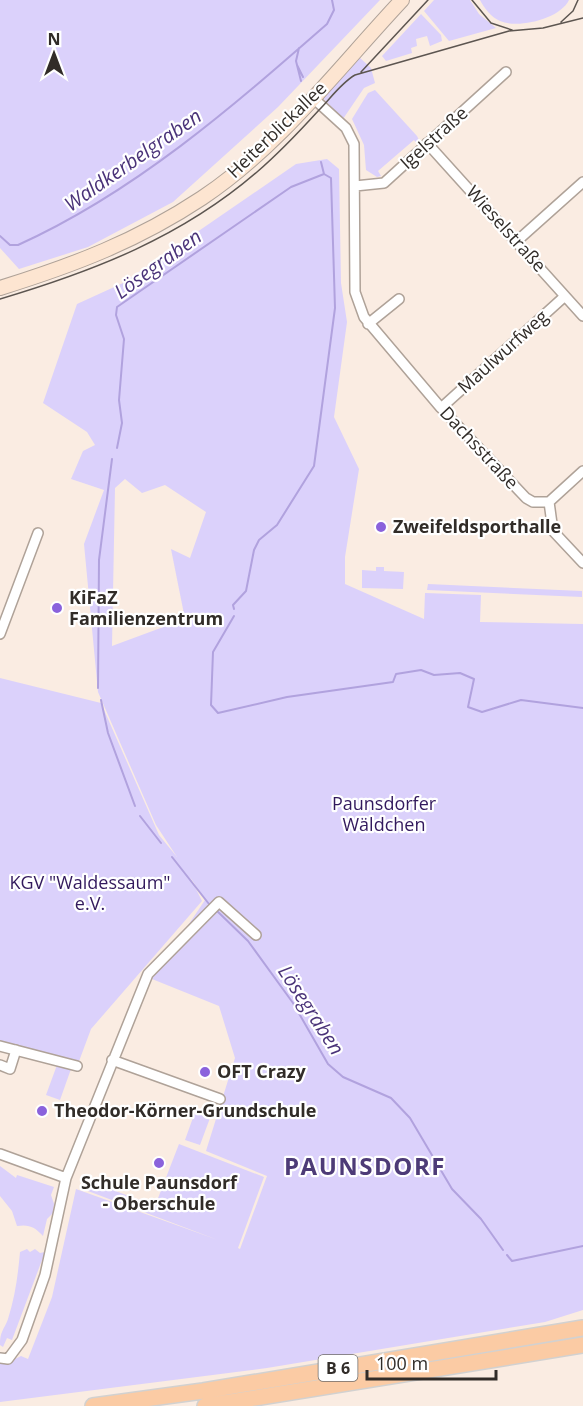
<svg xmlns="http://www.w3.org/2000/svg" width="583" height="1406" font-family="'Open Sans',sans-serif">
<style>
.green{fill:#dbd1fb;fill-rule:evenodd}
.lines{fill:none;stroke-linecap:round;stroke-linejoin:round}
.stream{stroke:#b1a2de;stroke-width:2}
.street-casing{stroke:#afa298;stroke-width:12}
.secondary-casing{stroke:#afa298;stroke-width:16}
.primary-casing{stroke:#d2d1d0;stroke-width:18}
.street{stroke:#fff;stroke-width:9}
.secondary{stroke:#fde5d1;stroke-width:14}
.primary{stroke:#fbcba4;stroke-width:15}
.tram{stroke:#5c5550;stroke-width:1.5}
.poi-dot{fill:#8a62dc;stroke:#fff;stroke-width:2}
.labels{text-anchor:middle;stroke-width:4.5;stroke-linejoin:round;paint-order:stroke}
.shield{fill:#fff;stroke:#6f6b68;stroke-width:1.5}
.shield-label{font-size:16px;font-weight:bold;fill:#312c28}
.street-label{font-size:18px;fill:#312c28;stroke:#fff}
.poi-label{font-size:18px;font-weight:bold;fill:#312c28;stroke:#fff;text-anchor:start}
.park-label{font-size:18px;fill:#32195d;stroke:#fff}
.water-label{font-size:20px;font-style:italic;fill:#4a3379;stroke:#fff}
.district-label{font-size:24px;font-weight:bold;letter-spacing:1.5px;fill:#4d3b77;stroke:#fff}
</style>
<rect width="100%" height="100%" fill="#faece2"/>
<path class="green" d="M0 0H380L278 107 173 202 88 247 19 269 0 248Z
M434 0H470L479 14 496 28 449 41 424 11Z
M480 0H569C560 19 518 29 500 21 491 17 484 8 480 0Z
M421 14 441 35 442 41 430 46 427 36 416 39 417 46 411 48 412 53 386 61 382 56Z
M359 57 371 68 375 83 364 88 343 119 322 97Z
M375 90 417 136 420 142 418 145 414 140 378 171 381 176 377 177 366 170 364 145 352 119 368 93Z
M327 159 339 169 341 283 347 322 334 417 359 469 345 557V584L424 619 425 593 481 595 480 622 583 624V1310L545 1322 267 1368 0 1402V1360H13L21 1356 28 1359 52 1297 76 1189 218 1240 80 1188 84 1179 155 1206 179 1144 264 1177 238 1248 240 1249 267 1176 206 1151 235 1058 219 1006 152 979 205 900 190 877 202 901 91 1029 78 1064 0 1046V678L101 703 159 835 177 857 156 825 98 692 84 544 104 490 71 479 83 451 95 445 87 432 43 403 77 304 123 283 296 164ZM125 479 142 493 165 485 206 512 190 558 171 549 185 619 112 646 115 488Z
M376 567H384V571L404 572 403 589 362 588V570L376 571Z
M428 584 582 591V597L427 590Z
M57 1065 71 1069 60 1100 46 1095Z
M195 1112 210 1118 200 1145 185 1140Z
M0 1166 16 1178 17 1175 54 1187 51 1195 54 1204 53 1213 47 1219 43 1236C35 1227 29 1224 17 1226L12 1211 0 1196Z
M27 1249 30 1252 35 1249 40 1253 45 1252 12 1340 7 1338 3 1347 0 1345C0 1331 4 1330 8 1319 15 1297 18 1275 20 1252Z"/>
<g class="lines">
<path class="stream" d="M299 48 296 61 301 81
M297 65 303 77
M0 236 10 245H18C135 192 231 108 327 24L334 10 332 0
M117 448 122 423 119 400 124 339 116 315 117 307 291 187 324 174 321 162
M234 609 233 605 246 591 254 550 259 540 277 525 314 466 335 308 331 178 324 174
M234 616 213 652 211 705 218 713 287 697 393 682 396 674 421 670 434 675 460 673 474 679 468 707 482 712 521 700 583 708
M98 688 99 560 112 459
M101 700 108 733 135 806
M140 816 161 843
M172 857 209 904
M216 910 248 941 293 1003 328 1064 343 1077 391 1098 410 1118 452 1189 481 1219 503 1250
M507 1255 512 1261 583 1246"/>
<defs>
<path id="street" d="M312 97 346 128 354 144 355 292 364 317 441 408 526 498 533 502H549
M427 143 583 316
M355 186 384 183 506 72
M517 241 583 182
M368 324 399 299
M441 408 565 296
M549 502 553 531 583 563
M549 502 583 471
M0 634 38 533
M0 1046 77 1066
M112 1060 220 1099
M0 1065 10 1069 16 1050
M0 1154 66 1178
M0 1358 8 1359 22 1340 45 1275 66 1178 148 974 219 902 256 935"/>
<path id="secondary" d="M0 288C74 265 137 241 202 198 280 146 339 67 402 0"/>
<path id="primary" d="M93 1406 203 1391 583 1328
M205 1406 583 1345"/>
</defs>
<use href="#street" class="street-casing"/>
<use href="#secondary" class="secondary-casing"/>
<use href="#primary" class="primary-casing"/>
<use href="#street" class="street"/>
<use href="#secondary" class="secondary"/>
<use href="#primary" class="primary"/>
<path class="tram" d="M472 0 491 23 512 30
M561 22 573 11 578 0
M361 72 428 0
M0 299C94 271 182 237 257 172 279 153 299 132 319 110 330 99 341 83 355 75L509 31 543 28 583 18"/>
</g>
<g class="poi-dot">
<circle cx="381" cy="527" r="6"/>
<circle cx="57" cy="608" r="6"/>
<circle cx="205" cy="1072" r="6"/>
<circle cx="42" cy="1111" r="6"/>
<circle cx="159" cy="1163" r="6"/>
</g>
<g class="labels">
<rect class="shield" x="318.5" y="1355" width="39" height="26" rx="4.5"/>
<g class="shield-label">
<text x="338" y="1374">B 6</text>
</g>
<g class="street-label">
<text transform="translate(277 130) rotate(-44)" y="6">Heiterblickallee</text>
<text transform="translate(434 138) rotate(-42)" y="6">Igelstraße</text>
<text transform="translate(506 229) rotate(48)" y="6">Wieselstraße</text>
<text transform="translate(503 352) rotate(-42)" y="6">Maulwurfweg</text>
<text transform="translate(479 448) rotate(47)" y="6">Dachsstraße</text>
</g>
<g class="poi-label">
<text x="393" y="533">Zweifeldsporthalle</text>
<text x="69" y="604">KiFaZ<tspan x="69" dy="21">Familienzentrum</tspan></text>
<text x="217" y="1078">OFT Crazy</text>
<text x="54" y="1117">Theodor-Körner-Grundschule</text>
<text x="159" y="1189" text-anchor="middle">Schule Paunsdorf<tspan x="159" dy="21">- Oberschule</tspan></text>
</g>
<g class="park-label">
<text x="384" y="810">Paunsdorfer<tspan x="384" dy="21">Wäldchen</tspan></text>
<text x="90" y="889">KGV "Waldessaum"<tspan x="90" dy="21">e.V.</tspan></text>
</g>
<g class="water-label">
<text transform="translate(133 160) rotate(-35)" y="7">Waldkerbelgraben</text>
<text transform="translate(158 264) rotate(-36)" y="7">Lösegraben</text>
<text transform="translate(311 1010) rotate(57)" y="7">Lösegraben</text>
</g>
<g class="district-label">
<text x="365" y="1175">PAUNSDORF</text>
</g>
</g>
<g transform="translate(54 54)" stroke="#ffffff" stroke-width="4.5" paint-order="stroke">
<path d="M0-4.5L10 22L0 15L-10 22Z" fill="#312c28"/>
<text y="-9" font-size="16" font-weight="bold" text-anchor="middle" fill="#312c28">N</text>
</g>
<path d="M367 1370v9h129v-9" fill="none" stroke="#312c28" stroke-width="3"/>
<text x="376" y="1370" font-size="18" fill="#312c28" stroke="#ffffff" stroke-width="4.5" paint-order="stroke">100 m</text>
</svg>
